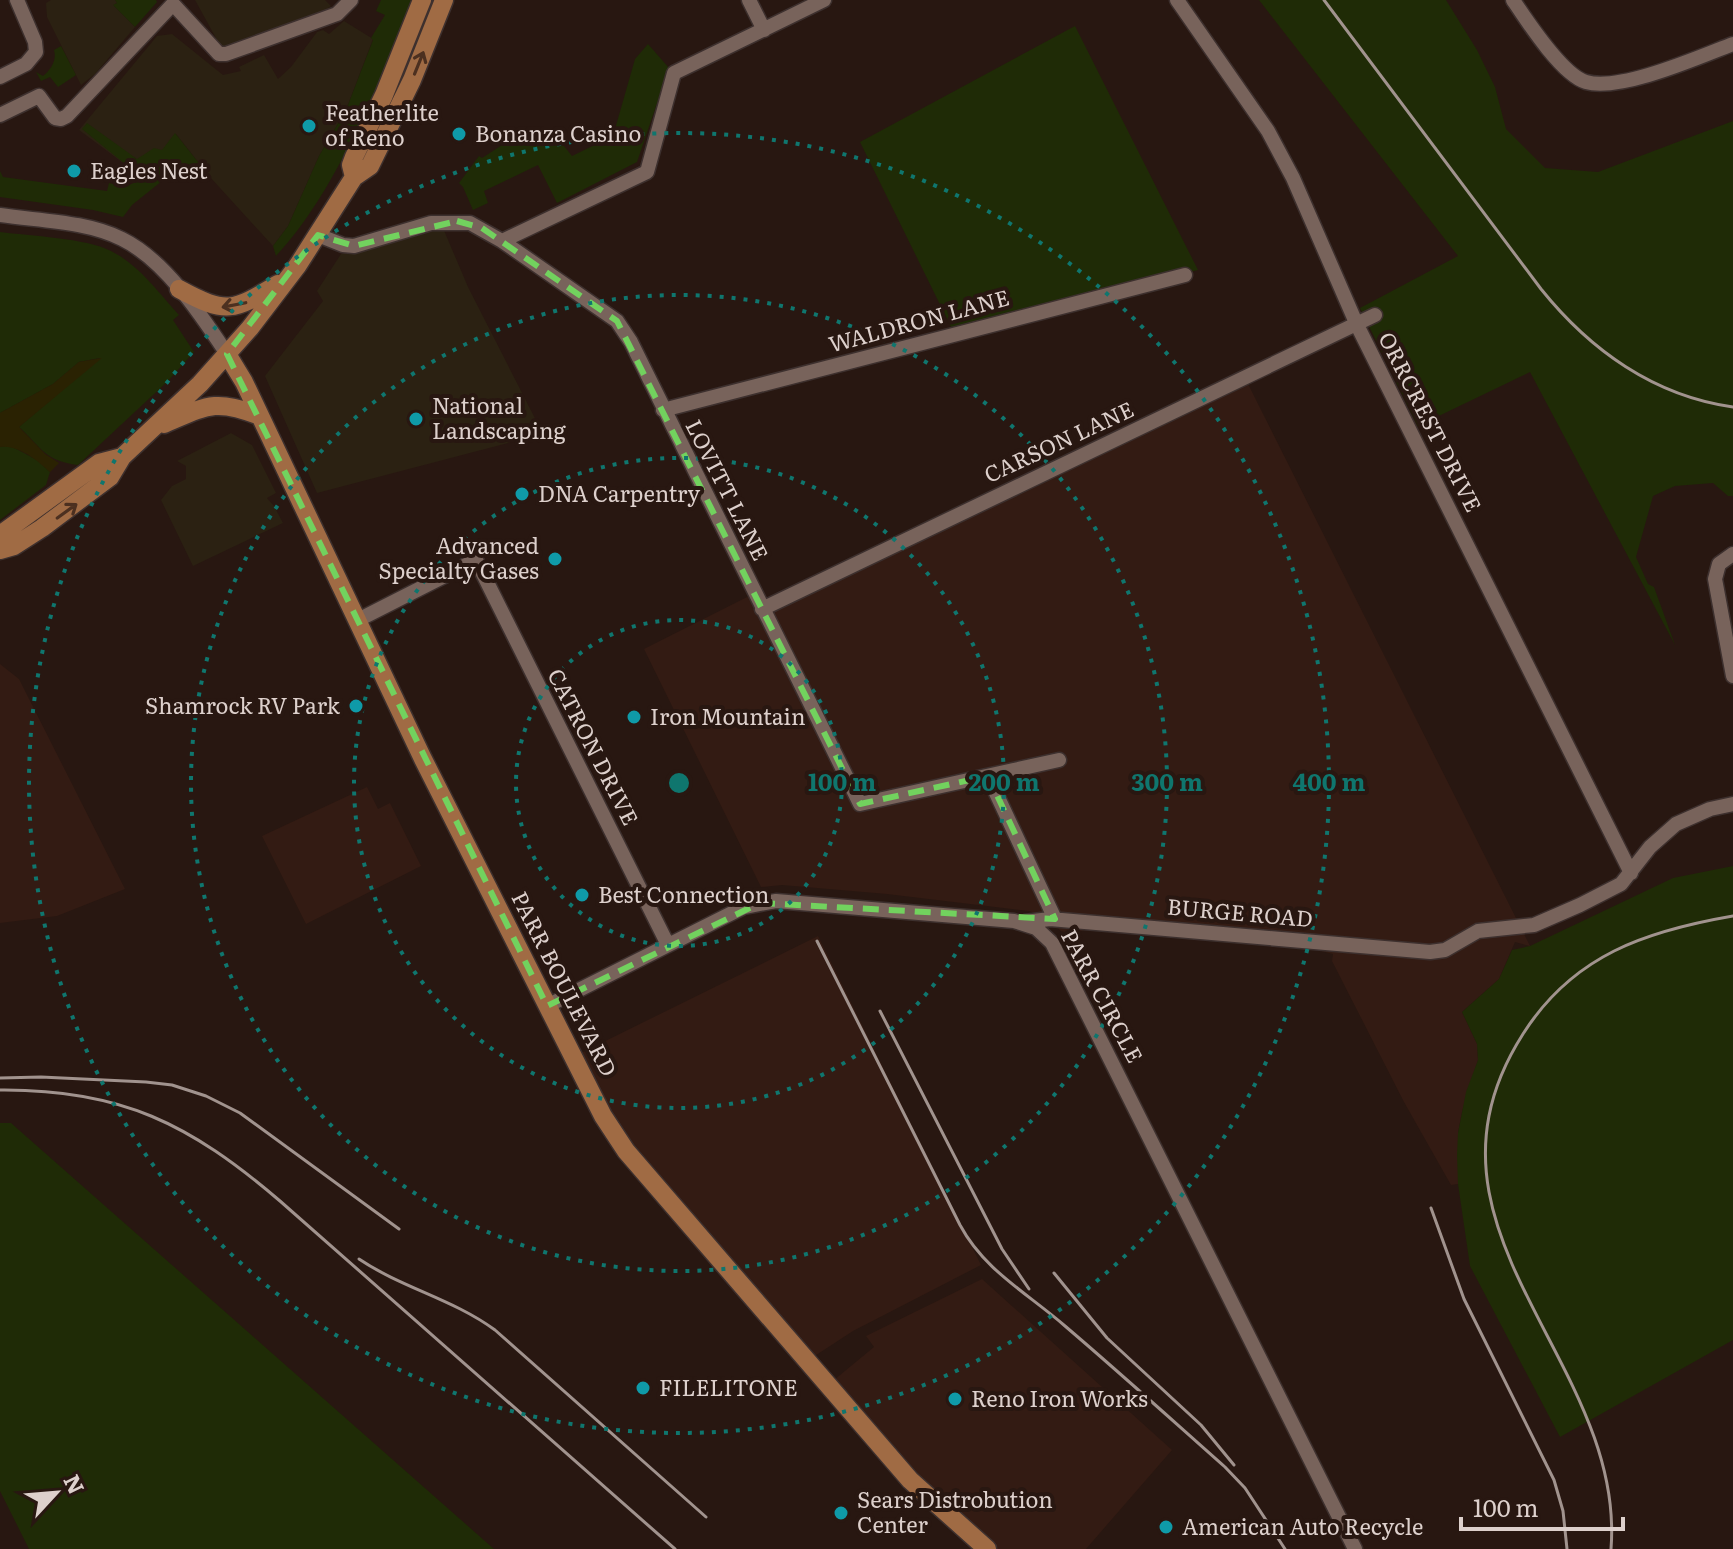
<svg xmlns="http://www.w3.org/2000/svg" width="1733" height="1549" font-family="Literata,serif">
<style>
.commercial{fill:#2b2112}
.built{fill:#331b13}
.green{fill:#1f2b06}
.sand{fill:#2a2202}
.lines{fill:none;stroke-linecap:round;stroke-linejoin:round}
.minor-casing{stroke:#3d302e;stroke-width:17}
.major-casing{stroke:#3d302e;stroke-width:21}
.minor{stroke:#78635b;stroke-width:14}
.major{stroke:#a06b44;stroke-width:18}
.rail{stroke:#a1938e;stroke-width:3}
.oneway{stroke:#4c3020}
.marked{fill:none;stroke:#72d25e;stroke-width:6;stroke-dasharray:16 10;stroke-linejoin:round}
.ring{fill:none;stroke:#0f766e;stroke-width:4;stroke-dasharray:4 8}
.culture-dot{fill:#0f9aa8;stroke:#281711;stroke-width:3}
.labels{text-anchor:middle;stroke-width:8;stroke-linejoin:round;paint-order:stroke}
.poi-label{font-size:22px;fill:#ddd0cc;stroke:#281711;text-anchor:start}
.street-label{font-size:22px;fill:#ddd0cc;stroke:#281711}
.centre{fill:#0f766e;stroke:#281711;stroke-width:4}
.ring-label{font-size:24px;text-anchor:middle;font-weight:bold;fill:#0f766e;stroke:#281711;stroke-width:8;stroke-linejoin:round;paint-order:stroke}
</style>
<rect width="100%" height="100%" fill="#281711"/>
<path class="commercial" d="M51 0H115L117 2 114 6 135 27 95 74 81 85 47 17 46 3Z
M195 0H325L331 6 321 13 222 49Z
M344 21 373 39 346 110 319 156 288 226 273 246 210 177 176 134 142 177 79 130 157 36 172 34 223 75 241 71 239 67 264 55 278 79 291 67 317 32 323 30 329 34Z
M440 221 468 287 543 434 317 493 265 376 323 301 317 291 341 254 381 243Z
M231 433 252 445 276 493 267 498 274 506 283 523 193 566 161 500 172 486 186 479V466L177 461Z"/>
<path class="built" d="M1245 378 1530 946 1515 942 1499 979 1462 1012 1477 1044 1478 1060 1462 1112 1458 1133V1184L1451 1185 1404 1102 1332 961 1333 954 1310 948 1094 926 1066 937 1050 919 1029 911 887 894 782 885 761 887 644 649 755 593 762 608Z
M0 664 19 679 125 889 57 916 0 923Z
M367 787 378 809 390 803 421 866 306 924 262 836Z
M818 936 981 1265 853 1331 807 1361 626 1151 573 1057Z
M982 1279 1172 1450 1086 1549H987L828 1385 874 1347 866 1336Z"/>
<path class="green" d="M115 0H156L157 2 135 27 113 5 117 3Z
M381 0H411C381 81 335 194 276 256L273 246 288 226 319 156 346 110 373 40 371 38 385 15 376 11Z
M1259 0H1446L1477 50 1495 87 1506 129 1545 168 1598 172 1733 121V496H1728L1713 483 1675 486 1653 496 1636 557 1648 584 1654 587 1675 645 1530 372 1418 426 1360 308 1458 256Z
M1075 26 1198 270 955 335 860 142Z
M648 44 669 68 637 162 557 203 538 165 484 191 488 203 473 210 463 187 459 183 479 156 482 158 530 127 553 132 572 156 613 136 635 59Z
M61 46 76 75 58 87 50 77 41 81 36 72 43 76C51 70 57 60 54 50Z
M87 123 137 159 154 148 162 150 175 133 210 177H167L132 205 123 217 93 210 0 197V171L3 177 107 191 109 183C122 186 131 188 141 177L82 129Z
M0 232C30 236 86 238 111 251 139 265 158 292 179 315L173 320 194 352 168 381 78 465C45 461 42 448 19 427L100 358 79 362 53 384 0 413Z
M9 445 37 460 50 472 46 485 0 520V447Z
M1733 866V1340L1560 1437 1470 1266 1458 1184 1457 1155 1458 1133 1466 1092 1478 1060 1477 1044 1462 1012 1499 979 1512 950 1530 946 1673 878Z
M0 1123H11L494 1549H29L0 1491Z"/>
<path class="sand" d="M102 358 19 427 45 454 59 463 50 472C37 460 18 444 0 447V413L53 384 79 362Z"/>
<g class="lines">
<defs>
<path id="minor" d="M749 0 764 30
M1177 0 1268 131 1293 178 1357 325 1631 873
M1513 0C1527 21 1562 75 1586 82 1620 92 1699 57 1733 44
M0 77 26 64 36 52 35 42 17 0
M0 115 39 96 55 118 61 119 67 116 173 4 219 54H226L337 14 351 0
M0 215C40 221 86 221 122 239 165 260 201 315 227 354
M318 235 343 245 354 246 431 223H470L502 241 617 321 631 342 860 804 1059 760
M502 241 647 172 674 73 824 0
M663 410 1185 275
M1733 554 1719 564 1715 579 1733 676
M762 609 1375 315
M356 621 476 560 668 945
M988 776 1055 919
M1025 922 1050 919 1430 952 1445 950 1478 931 1534 925 1580 905 1621 884 1650 847 1676 824 1710 809 1733 804
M547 1006 744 907 776 901 1014 921 1036 928 1052 943 1355 1549"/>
<path id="major" d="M354 177 351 165 354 157 384 95 422 0
M179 289C227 315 233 311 278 284
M227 354 244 382 423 759 603 1116 626 1151 910 1480 987 1549
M164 424C206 406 215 398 260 416
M0 535 99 463 122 457
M0 550 14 546 42 528 110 477 122 457 200 384 250 328 298 265 354 177 370 166 412 80 444 0"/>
</defs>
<use href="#minor" class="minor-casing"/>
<use href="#major" class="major-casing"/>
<use href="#minor" class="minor"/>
<use href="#major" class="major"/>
<path class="rail" d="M1324 0 1541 289C1590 350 1654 396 1733 407
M817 941 960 1225C984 1270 1027 1293 1065 1326 1119 1372 1172 1420 1225 1467L1245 1488 1285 1549
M880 1011 1002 1249 1029 1289
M0 1078 41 1077 146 1082 172 1085 206 1096 240 1113 399 1229
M0 1090C121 1089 190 1124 280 1201L675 1549
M1431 1208 1464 1299 1554 1480 1563 1511 1567 1549
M359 1259C402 1288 453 1299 495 1330L706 1517
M1054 1273 1107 1338 1201 1425 1234 1465
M1611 1549C1626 1359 1398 1230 1523 1034 1573 955 1646 931 1733 916"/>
</g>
<defs><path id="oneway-shaft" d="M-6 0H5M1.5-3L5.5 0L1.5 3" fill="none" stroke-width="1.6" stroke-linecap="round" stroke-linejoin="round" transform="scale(2)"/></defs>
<g class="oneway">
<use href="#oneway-shaft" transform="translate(419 63) rotate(-68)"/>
<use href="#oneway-shaft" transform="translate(234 305) rotate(169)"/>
<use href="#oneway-shaft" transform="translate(67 511) rotate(-36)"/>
</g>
<path class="marked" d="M457 221 482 228 617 321 860 804 988 776 1055 919 760 903 547 1006 227 354 318 235 354 246Z"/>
<g class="ring">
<circle cx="679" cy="783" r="163"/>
<circle cx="679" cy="783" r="325"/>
<circle cx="679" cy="783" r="488"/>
<circle cx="679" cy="783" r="650"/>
</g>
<g class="culture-dot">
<circle cx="309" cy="126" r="8"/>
<circle cx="459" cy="134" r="8"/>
<circle cx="74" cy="171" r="8"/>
<circle cx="416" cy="419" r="8"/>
<circle cx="522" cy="494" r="8"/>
<circle cx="555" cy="559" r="8"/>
<circle cx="356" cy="706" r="8"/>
<circle cx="634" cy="717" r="8"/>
<circle cx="582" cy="895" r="8"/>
<circle cx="643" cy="1388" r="8"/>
<circle cx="955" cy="1399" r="8"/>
<circle cx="841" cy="1513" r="8"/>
<circle cx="1166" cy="1527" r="8"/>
</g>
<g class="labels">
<g class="poi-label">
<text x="325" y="121">Featherlite<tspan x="325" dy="25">of Reno</tspan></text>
<text x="475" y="142">Bonanza Casino</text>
<text x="90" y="179">Eagles Nest</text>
<text x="432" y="414">National<tspan x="432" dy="25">Landscaping</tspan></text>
<text x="538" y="502">DNA Carpentry</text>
<text x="539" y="554" text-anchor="end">Advanced<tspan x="539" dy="25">Specialty Gases</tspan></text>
<text x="340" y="714" text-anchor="end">Shamrock RV Park</text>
<text x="650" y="725">Iron Mountain</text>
<text x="598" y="903">Best Connection</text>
<text x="659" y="1396">FILELITONE</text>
<text x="971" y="1407">Reno Iron Works</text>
<text x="857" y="1508">Sears Distrobution<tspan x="857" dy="25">Center</tspan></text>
<text x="1182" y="1535">American Auto Recycle</text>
</g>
<g class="street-label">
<text transform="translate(919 321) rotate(-15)" y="8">WALDRON LANE</text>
<text transform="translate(1430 422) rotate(63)" y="8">ORRCREST DRIVE</text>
<text transform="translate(1059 442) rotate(-25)" y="8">CARSON LANE</text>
<text transform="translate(727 490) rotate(63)" y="8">LOVITT LANE</text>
<text transform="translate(593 747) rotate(63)" y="8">CATRON DRIVE</text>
<text transform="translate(1240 913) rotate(5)" y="8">BURGE ROAD</text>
<text transform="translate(564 984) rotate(63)" y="8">PARR BOULEVARD</text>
<text transform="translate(1102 996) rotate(62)" y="8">PARR CIRCLE</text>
</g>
</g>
<circle cx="679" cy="783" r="12" class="centre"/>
<g class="ring-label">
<text x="842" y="791">100 m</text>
<text x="1004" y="791">200 m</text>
<text x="1167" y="791">300 m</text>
<text x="1329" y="791">400 m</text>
</g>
<g transform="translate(56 1493) rotate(64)" stroke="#281711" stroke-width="6" paint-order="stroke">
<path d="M0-6L14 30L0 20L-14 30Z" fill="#ddd0cc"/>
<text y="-12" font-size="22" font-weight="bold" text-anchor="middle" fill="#ddd0cc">N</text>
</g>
<path d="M1461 1517v12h162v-12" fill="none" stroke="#ddd0cc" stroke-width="4"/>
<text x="1473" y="1517" font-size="24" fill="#ddd0cc" stroke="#281711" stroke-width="6" paint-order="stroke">100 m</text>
</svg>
